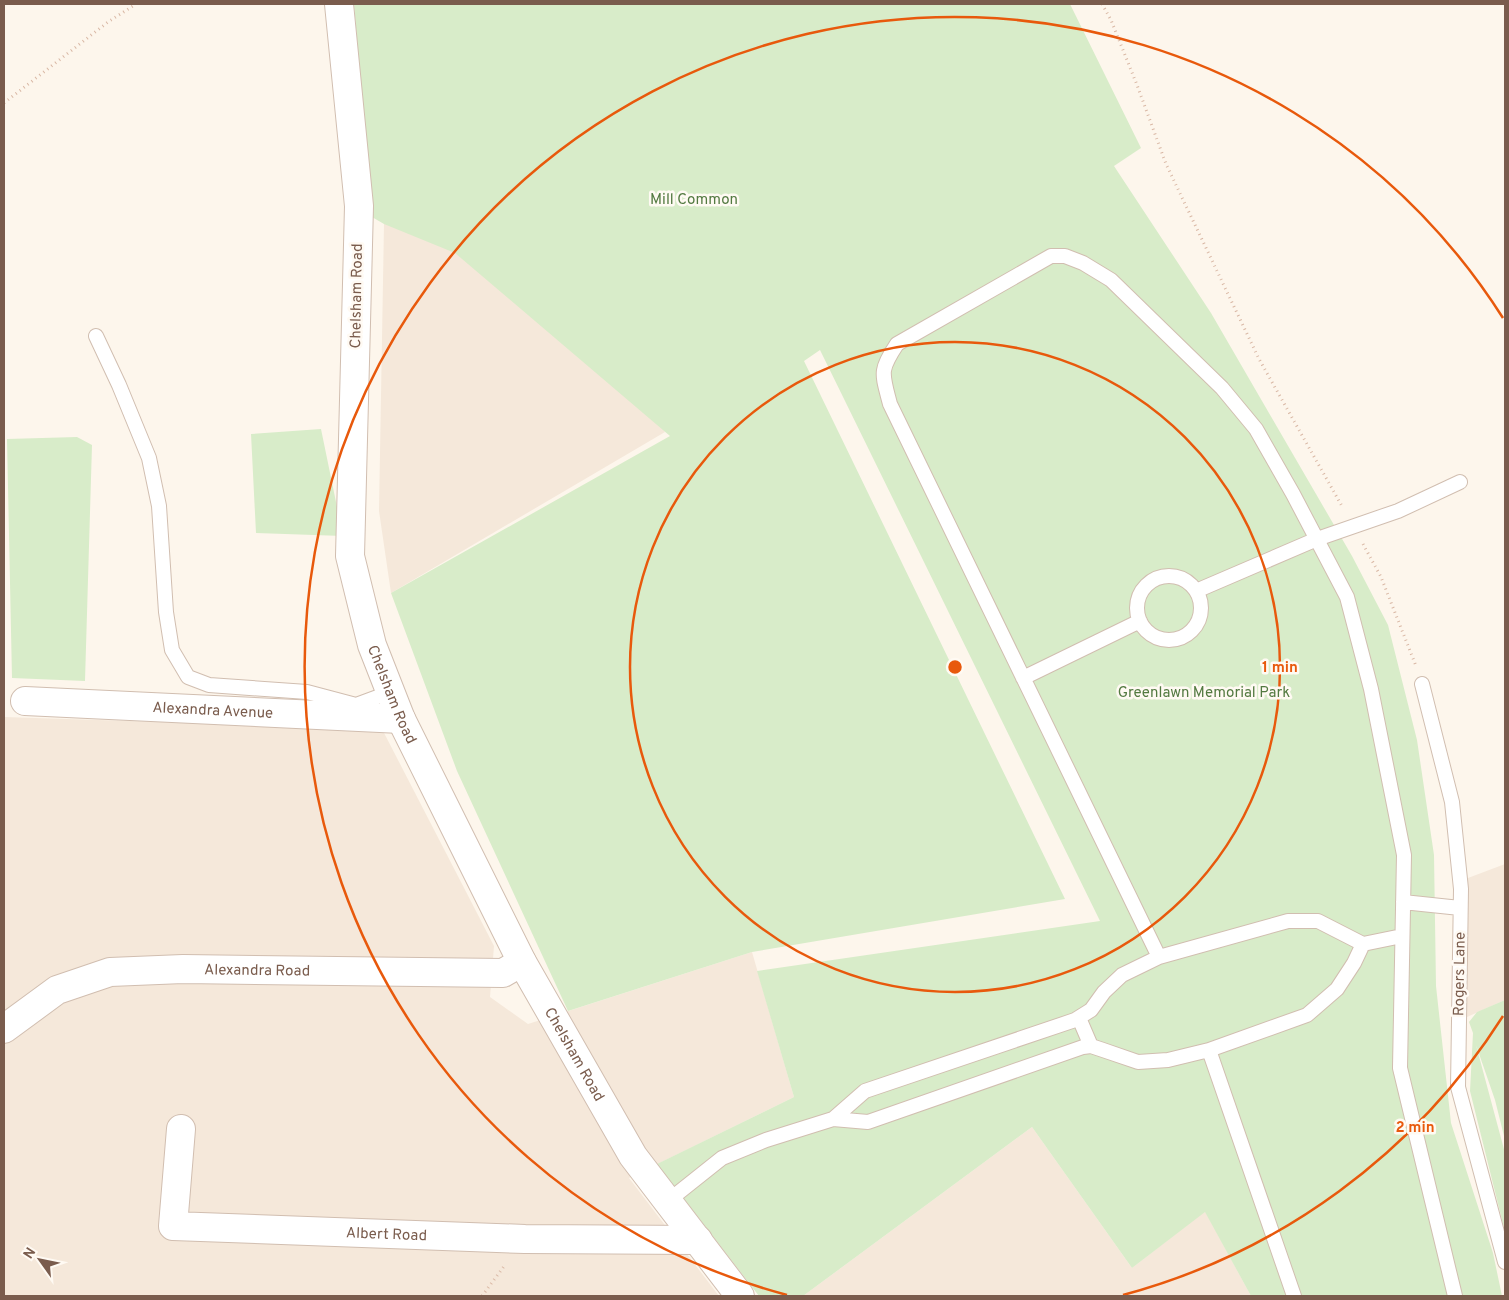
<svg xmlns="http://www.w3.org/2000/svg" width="1509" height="1300" font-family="Overpass,sans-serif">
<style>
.residential{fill:#f5e8da}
.green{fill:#d8ecc9}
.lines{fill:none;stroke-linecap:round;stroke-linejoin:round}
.service-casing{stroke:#d1beb0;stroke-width:16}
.minor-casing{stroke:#d1beb0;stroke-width:30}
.tertiary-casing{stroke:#d1beb0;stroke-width:30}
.path{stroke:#d9b8a5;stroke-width:3;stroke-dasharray:1 4;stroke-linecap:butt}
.service{stroke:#fff;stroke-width:14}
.minor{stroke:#fff;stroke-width:28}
.tertiary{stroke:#fff;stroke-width:28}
.ring{fill:none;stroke:#e8590c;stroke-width:2.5}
.labels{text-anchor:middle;stroke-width:5;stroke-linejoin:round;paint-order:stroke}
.park-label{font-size:15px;fill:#537a41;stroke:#fffaf3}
.street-label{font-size:15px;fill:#7a5c4d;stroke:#fffaf3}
.centre{fill:#e8590c;stroke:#fffaf3;stroke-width:2.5}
.ring-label{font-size:15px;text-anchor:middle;font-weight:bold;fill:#e8590c;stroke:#fffaf3;stroke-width:5;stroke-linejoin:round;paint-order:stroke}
</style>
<rect width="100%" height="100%" fill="#fdf6ec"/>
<path class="residential" d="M501 126 665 432 391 593 379 511 384 224Z
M4 717 382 729 494 946 490 997 528 1024 752 952 794 1097 629 1178 719 1296H4Z
M1505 864V1000L1467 1017 1468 878Z
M1032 1127 1132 1268 1205 1211 1251 1296H803Z"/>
<path class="green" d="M354 4H1070L1141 148 1114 166 1211 313 1352 556 1388 625 1417 740 1434 855 1436 986 1451 1123 1493 1253 1502 1296H1251L1205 1212 1132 1268 1032 1127 803 1296H759L657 1164 794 1097 757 971 1100 921 820 350 804 361 1065 899 752 952 568 1011 457 771 391 593 670 436 455 253 384 224 372 217Z
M321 429 343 536 256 533 251 434Z
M77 437 92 445 85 681 12 678 7 439Z
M1505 1000V1140L1495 1100 1476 1045 1505 1153V1232L1470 1091 1473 1033 1469 1022 1477 1012Z"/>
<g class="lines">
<defs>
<path id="service" d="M96 336 119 385 149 458 159 506 166 612 172 650 188 677 209 685 307 692 356 705 391 692
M1137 608a32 32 0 1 1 64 0a32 32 0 1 1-64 0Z
M1196 591 1317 539 1398 511 1460 482
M1023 678 1140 621
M1422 684 1452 802 1461 889 1458 1087 1505 1262
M1403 902 1460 908
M1159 957 890 404C882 373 879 371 897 344L1051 256H1065L1083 263 1111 280 1222 388 1256 429 1293 494 1347 597 1371 689 1404 855 1400 1068 1455 1296
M1079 1018 1091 1046
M1209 1050 1294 1296
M833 1119 865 1091 1075 1020 1091 1010 1104 992 1122 975 1159 957 1288 921H1318L1363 944 1402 936
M668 1201 722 1158 766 1140 833 1119 868 1122 1083 1047 1091 1046 1103 1050 1138 1062 1168 1060 1209 1050 1307 1015 1337 989 1354 963 1363 944"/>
<g id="minor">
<path id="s1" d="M25 701 401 719"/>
<path id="s2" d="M4 1029 57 990 110 972 183 969 503 973 522 962"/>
<path id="s3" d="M181 1129 173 1226 525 1239 698 1240"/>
</g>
<g id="tertiary">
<path id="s4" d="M339 4 359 206 350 556 372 645 401 719 522 962 633 1156 740 1296"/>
</g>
</defs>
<use href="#service" class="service-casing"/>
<use href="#minor" class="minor-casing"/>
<use href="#tertiary" class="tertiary-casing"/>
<path class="path" d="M1102 4 1111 20 1137 85 1166 164 1259 359 1343 508
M4 103 108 22 136 4
M1363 544 1381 577 1416 666
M482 1296 505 1265"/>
<use href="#service" class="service"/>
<use href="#minor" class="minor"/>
<use href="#tertiary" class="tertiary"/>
</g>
<g class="ring">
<circle cx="955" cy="667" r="325"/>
<path d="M1503 1016A650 650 0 0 1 1123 1295M787 1295A650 650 0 1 1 1503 318"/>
</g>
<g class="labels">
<g class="park-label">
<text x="694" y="204">Mill Common</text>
<text x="1204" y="697">Greenlawn Memorial Park</text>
</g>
<g class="street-label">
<text transform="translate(356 296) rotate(-89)" y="5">Chelsham Road</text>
<text dy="5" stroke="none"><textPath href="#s4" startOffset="698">Chelsham Road</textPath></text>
<text dy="5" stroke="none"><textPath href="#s1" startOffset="188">Alexandra Avenue</textPath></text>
<text dy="5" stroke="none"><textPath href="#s2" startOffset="269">Alexandra Road</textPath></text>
<text transform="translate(1459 974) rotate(-89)" y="5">Rogers Lane</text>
<text dy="5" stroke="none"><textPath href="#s4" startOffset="1102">Chelsham Road</textPath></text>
<text dy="5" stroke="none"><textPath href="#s3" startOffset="311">Albert Road</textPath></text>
</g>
</g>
<circle cx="955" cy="667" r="8" class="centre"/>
<g class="ring-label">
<text x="1280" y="672">1 min</text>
<text x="1415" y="1132">2 min</text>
</g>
<rect width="1509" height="1300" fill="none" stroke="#7a5c4d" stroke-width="10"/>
<g transform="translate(40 1260) rotate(303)" stroke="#fffaf3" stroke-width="4" paint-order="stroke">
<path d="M0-4L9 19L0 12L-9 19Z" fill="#7a5c4d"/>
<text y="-8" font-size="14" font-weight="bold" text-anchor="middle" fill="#7a5c4d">N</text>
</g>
</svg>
